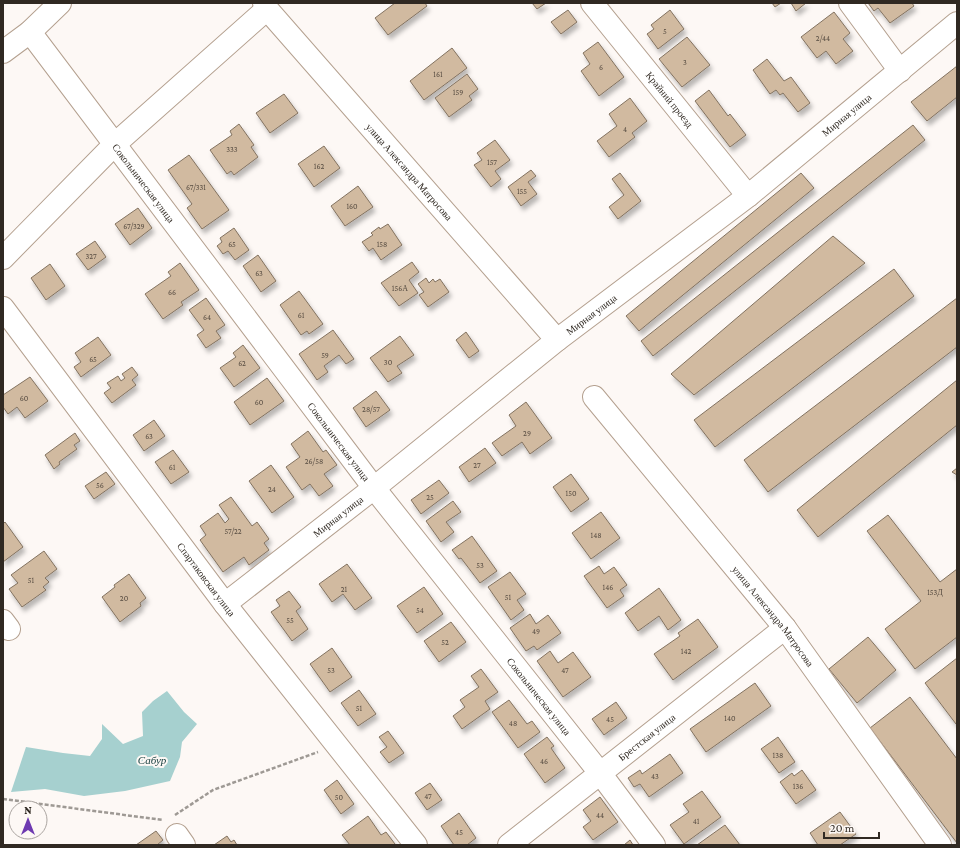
<svg xmlns="http://www.w3.org/2000/svg" width="960" height="848" font-family="'Crimson Pro',serif">
<style>
.water{fill:#a6d0cf}
.building{fill:#d1baa0;stroke:#827260;filter:url(#shadow)}
.lines{fill:none;stroke-linecap:round;stroke-linejoin:round}
.minor-casing{stroke:#b4a08f;stroke-width:24}
.path{stroke:#9e9994;stroke-width:2.5;stroke-dasharray:4 2;stroke-linecap:butt}
.minor{stroke:#fff;stroke-width:22}
.labels{text-anchor:middle;stroke-width:4;stroke-linejoin:round;paint-order:stroke}
.number-label{font-size:8px;fill:#584d42}
.street-label{font-size:10px;fill:#302922;stroke:#fdf8f5}
.water-label{font-size:11px;font-style:italic;fill:#113a3a;stroke:#fdf8f5}
</style>
<defs>
<filter id="shadow"><feDropShadow dx="2.5" dy="4.5" stdDeviation="2" flood-color="#0004"/></filter>
</defs>
<rect width="100%" height="100%" fill="#fdf8f5"/>
<path class="water" d="M167 691 184 712 197 724 182 742 180 757 170 781 125 791 84 796 45 789 11 792 26 747 63 753 90 756 102 739V724L123 744 143 736 142 712 153 701Z"/>
<path class="building" d="M395 3H425L427 6 388 35 375 18Z
M532 3H546L537 9Z
M772 3H781L775 7Z
M791 3H806L796 11Z
M868 3H912L914 6 890 23 878 8 874 11Z
M568 10 577 22 561 34 551 22Z
M670 10 684 29 658 49 647 34 654 29 651 25Z
M834 12 850 33 843 39 853 51 836 64 826 51 817 58 801 37Z
M687 37 710 65 682 87 659 59Z
M598 42 624 77 599 96 581 71 590 64 583 53Z
M452 48 467 68 424 100 410 81Z
M767 59 784 81 791 77 810 103 798 112 783 93 780 95 776 90 770 94 753 70Z
M957 66V97L927 121 911 102Z
M467 74 478 89 469 96 472 100 449 117 435 98Z
M709 90 728 116 730 114 746 135 730 147 695 101Z
M284 94 298 113 270 133 256 113Z
M630 98 647 121 632 133 635 137 609 157 597 141 617 126 609 114Z
M239 124 254 145 251 147 258 157 234 175 231 171 227 174 210 150 232 135 230 131Z
M913 125 925 140 653 356 641 341Z
M495 140 510 160 495 171 501 179 491 187 474 165 482 160 477 153Z
M324 146 340 168 314 187 298 164Z
M189 155 229 210 202 229 187 208 192 204 168 170Z
M531 170 536 176 528 182 537 194 521 206 508 187Z
M620 173 641 201 618 219 609 207 624 195 612 179Z
M801 173 814 188 639 331 626 316Z
M358 186 373 207 345 226 331 206Z
M138 208 152 228 130 245 115 224Z
M388 224 402 245 381 260 373 248 369 251 362 242 373 235 371 233 379 227 380 229Z
M234 228 249 250 235 260 228 251 223 254 217 246 222 242 220 238Z
M833 236 865 263 694 395 671 374Z
M95 241 106 257 88 270 76 254Z
M258 255 276 281 261 292 243 266Z
M412 262 419 272 409 280 418 293 399 306 381 283Z
M180 263 199 290 181 302 183 305 163 319 145 294 171 276 168 272Z
M50 264 65 286 46 300 31 278Z
M894 269 914 296 715 447 694 420Z
M426 278 429 283 433 279 435 282 440 279 449 292 428 307 419 295 424 292 418 284Z
M299 291 323 324 309 334 307 331 301 335 280 305Z
M206 298 225 325 216 331 221 338 206 348 197 335 204 330 189 310Z
M957 298V347L768 492 744 460Z
M333 330 354 359 346 364 339 355 324 366 328 372 317 380 299 354Z
M466 332 479 351 469 358 456 340Z
M400 336 414 355 397 366 402 373 388 382 370 358Z
M98 337 111 355 81 377 74 367 81 362 75 353Z
M243 345 260 368 234 387 220 368 236 357 233 353Z
M132 367 138 375 132 380 136 385 112 403 104 393 111 388 107 383 118 376 121 381 125 378 122 374Z
M30 377 48 401 25 418 17 407 8 414 3 407V395Z
M267 378 284 401 250 425 234 402Z
M957 380V425L818 537 797 510Z
M376 391 390 410 366 427 353 408Z
M526 402 552 438 530 454 522 442 502 456 492 443 516 426 509 415Z
M154 420 165 436 144 451 133 435Z
M308 431 323 452 326 450 337 465 324 474 333 486 319 496 310 484 302 490 286 467 300 457 291 444Z
M75 433 80 441 74 445 77 449 59 462 60 464 54 469 45 455Z
M485 448 496 463 469 482 459 467Z
M173 450 189 472 171 484 155 462Z
M271 465 294 497 272 513 249 481Z
M957 468V475L952 472Z
M106 472 115 484 94 499 85 486Z
M571 474 589 499 571 512 553 487Z
M439 480 449 493 421 514 411 500Z
M231 497 252 526 257 522 269 539 264 543 269 550 249 565 244 557 223 572 200 540 206 535 200 526 218 513 225 523 229 519 219 505Z
M453 501 461 512 446 522 454 532 441 542 426 521Z
M601 512 620 538 591 559 572 533Z
M888 515 940 582 957 569V637L915 669 885 629 921 601 867 531Z
M5 522 23 547 3 562V524Z
M472 536 497 571 480 583 461 558 459 559 452 550Z
M44 551 57 569 45 578 49 582 43 587 46 590 22 607 9 589 18 583 11 575Z
M347 564 372 598 355 610 343 594 332 602 319 584Z
M599 566 604 574 614 567 627 585 620 590 624 596 607 608 584 576Z
M510 572 526 594 517 600 524 610 511 620 488 587Z
M129 574 146 598 140 603 141 606 120 622 102 597 115 587 114 585Z
M424 587 443 614 417 633 397 606Z
M659 588 681 620 668 630 659 616 638 631 625 613Z
M289 591 301 607 296 611 308 629 292 641 271 612 280 606 276 600Z
M530 614 536 624 548 615 561 633 537 650 534 646 526 651 510 628Z
M698 619 718 647 673 680 654 654 680 636 678 633Z
M451 622 466 642 439 662 424 641Z
M868 637 896 670 857 703 829 669Z
M332 648 352 677 330 692 310 664Z
M550 651 558 663 573 652 591 677 563 697 537 661Z
M957 658V723L956 724 925 683Z
M481 669 498 692 485 701 490 709 462 729 453 716 465 707 460 700 479 687 471 676Z
M755 683 771 706 706 752 690 729Z
M359 690 376 714 358 726 341 703Z
M910 697 957 759V843L870 728Z
M509 700 527 724 532 721 540 732 518 748 492 712Z
M616 702 627 718 604 735 592 719Z
M388 731 404 753 389 763 380 752 387 747 379 737Z
M547 737 554 746 551 748 565 768 545 783 524 754Z
M778 737 795 762 779 773 761 749Z
M670 754 683 773 649 797 640 784 634 787 628 778 640 770 642 774Z
M802 770 816 790 796 804 780 782 792 773 794 776Z
M337 780 354 804 341 814 324 790Z
M430 783 442 800 427 810 415 793Z
M702 791 721 817 684 844 670 825 689 812 683 804Z
M600 797 618 822 593 840 583 827 591 821 583 810Z
M840 812 856 834 840 845H818L810 833Z
M459 813 476 838 467 845H454L441 826Z
M368 816 381 835 386 832 395 844 393 845H350L342 835Z
M725 825 740 845H697Z
M156 831 163 840 157 845H136Z
M227 836 231 842 234 840 237 845H214Z
M630 840 633 845H624Z"/>
<g class="lines">
<defs>
<g id="minor">
<path id="s1" d="M264 3 267 9 557 340"/>
<path id="s2" d="M592 3 748 196"/>
<path d="M850 3 900 71"/>
<path id="s3" d="M30 32 374 488 600 773 654 845"/>
<path d="M3 52 30 32 60 3"/>
<path d="M3 258 115 144 267 9"/>
<path id="s4" d="M3 308 225 604 416 845"/>
<path id="s5" d="M594 397 785 628 940 845"/>
<path id="s6" d="M225 604 374 488 557 340 748 196 957 23"/>
<path d="M3 621 9 629"/>
<path d="M177 835 184 845"/>
<path id="s7" d="M509 845 785 628"/>
</g>
</defs>
<use href="#minor" class="minor-casing"/>
<path class="path" d="M3 799 163 820
M175 815 213 790 318 752"/>
<use href="#minor" class="minor"/>
</g>
<g class="labels">
<g class="number-label">
<text x="665" y="34">5</text>
<text x="823" y="41">2/44</text>
<text x="685" y="65">3</text>
<text x="601" y="70">6</text>
<text x="438" y="77">161</text>
<text x="458" y="95">159</text>
<text x="625" y="132">4</text>
<text x="232" y="152">333</text>
<text x="492" y="165">157</text>
<text x="319" y="169">162</text>
<text x="196" y="190">67/331</text>
<text x="522" y="194">155</text>
<text x="352" y="209">160</text>
<text x="134" y="229">67/329</text>
<text x="232" y="247">65</text>
<text x="382" y="247">158</text>
<text x="91" y="259">327</text>
<text x="259" y="276">63</text>
<text x="400" y="291">156А</text>
<text x="172" y="295">66</text>
<text x="301" y="318">61</text>
<text x="207" y="320">64</text>
<text x="325" y="358">59</text>
<text x="93" y="362">65</text>
<text x="388" y="365">30</text>
<text x="242" y="366">62</text>
<text x="24" y="401">60</text>
<text x="259" y="405">60</text>
<text x="371" y="412">28/57</text>
<text x="527" y="436">29</text>
<text x="149" y="439">63</text>
<text x="314" y="464">26/58</text>
<text x="477" y="468">27</text>
<text x="172" y="470">61</text>
<text x="100" y="488">56</text>
<text x="272" y="492">24</text>
<text x="571" y="496">150</text>
<text x="430" y="500">25</text>
<text x="233" y="534">57/22</text>
<text x="596" y="538">148</text>
<text x="480" y="568">53</text>
<text x="31" y="583">51</text>
<text x="608" y="590">146</text>
<text x="344" y="592">21</text>
<text x="935" y="595">153Д</text>
<text x="508" y="600">51</text>
<text x="124" y="601">20</text>
<text x="420" y="613">54</text>
<text x="290" y="623">55</text>
<text x="536" y="634">49</text>
<text x="445" y="645">52</text>
<text x="686" y="654">142</text>
<text x="331" y="673">53</text>
<text x="565" y="673">47</text>
<text x="359" y="711">51</text>
<text x="730" y="721">140</text>
<text x="610" y="722">45</text>
<text x="513" y="726">48</text>
<text x="778" y="758">138</text>
<text x="544" y="764">46</text>
<text x="655" y="779">43</text>
<text x="798" y="789">136</text>
<text x="428" y="799">47</text>
<text x="339" y="800">50</text>
<text x="600" y="818">44</text>
<text x="696" y="824">41</text>
<text x="459" y="835">45</text>
</g>
<g class="street-label">
<text dy="4" stroke="none"><textPath href="#s2" startOffset="124">Крайний проезд</textPath></text>
<text dy="4" stroke="none"><textPath href="#s6" startOffset="791">Мирная улица</textPath></text>
<text dy="4" stroke="none"><textPath href="#s1" startOffset="223">улица Александра Матросова</textPath></text>
<text dy="4" stroke="none"><textPath href="#s3" startOffset="189">Сокольническая улица</textPath></text>
<text dy="4" stroke="none"><textPath href="#s6" startOffset="467">Мирная улица</textPath></text>
<text dy="4" stroke="none"><textPath href="#s3" startOffset="513">Сокольническая улица</textPath></text>
<text dy="4" stroke="none"><textPath href="#s6" startOffset="143">Мирная улица</textPath></text>
<text dy="4" stroke="none"><textPath href="#s4" startOffset="339">Спартаковская улица</textPath></text>
<text dy="4" stroke="none"><textPath href="#s5" startOffset="283">улица Александра Матросова</textPath></text>
<text dy="4" stroke="none"><textPath href="#s3" startOffset="837">Сокольническая улица</textPath></text>
<text dy="4" stroke="none"><textPath href="#s7" startOffset="175">Брестская улица</textPath></text>
</g>
<g class="water-label">
<text x="152" y="764">Сабур</text>
</g>
</g>
<rect width="960" height="848" fill="none" stroke="#302922" stroke-width="8"/>
<g transform="translate(28 820)"><circle r="19" fill="#fdf8f5" stroke="#aba5a1"/>
<path d="M0-3L7 15L0 10L-7 15Z" fill="#6e3ab1"/>
<text y="-6" font-size="11" font-weight="bold" text-anchor="middle" fill="#302922">N</text>
</g>
<path d="M824 832v6h55v-6" fill="none" stroke="#302922" stroke-width="2"/>
<text x="830" y="832" font-size="12" fill="#302922" stroke="#fdf8f5" stroke-width="3" paint-order="stroke">20 m</text>
</svg>
